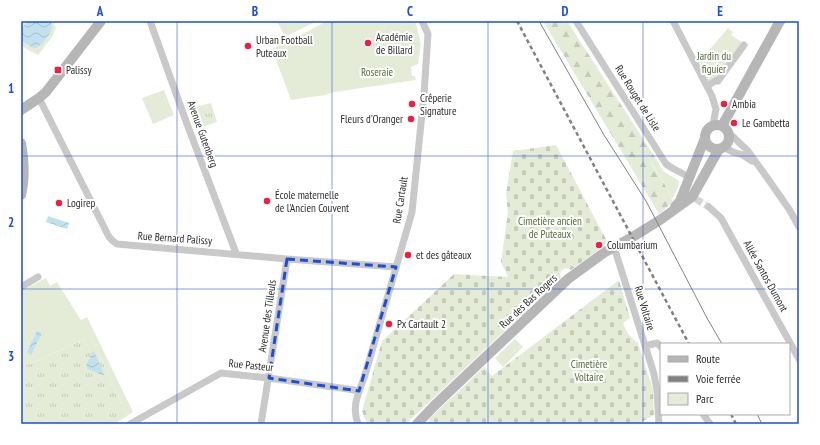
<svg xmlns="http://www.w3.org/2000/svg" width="820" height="445" font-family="'PT Sans Narrow',sans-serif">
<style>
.grass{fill:url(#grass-tufts)}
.forest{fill:url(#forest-firs)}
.cemetery{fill:url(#cemetery-stones)}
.green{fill:#e4ecd7}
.water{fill:url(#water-waves)}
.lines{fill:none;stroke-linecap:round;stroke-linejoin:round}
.street-tunnel{stroke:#d5d5d5;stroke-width:7;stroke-dasharray:7 3.5;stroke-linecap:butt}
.street{stroke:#c9c9c9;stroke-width:7}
.secondary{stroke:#b6b6b6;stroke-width:10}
.tram{stroke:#818181;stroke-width:1}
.rail{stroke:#818181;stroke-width:2.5;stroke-dasharray:4 3;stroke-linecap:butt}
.marked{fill:none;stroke:#1d4ed8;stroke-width:3;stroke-dasharray:8 5;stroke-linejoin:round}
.grid{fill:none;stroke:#1d4ed8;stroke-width:1;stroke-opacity:0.55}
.poi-dot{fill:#f61b40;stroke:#fff;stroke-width:1.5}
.labels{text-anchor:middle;stroke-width:4;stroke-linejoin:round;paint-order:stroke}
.poi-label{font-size:11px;fill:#2c2c2c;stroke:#fff;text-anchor:start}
.park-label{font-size:11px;fill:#546b36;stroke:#fff}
.street-label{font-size:11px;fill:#2c2c2c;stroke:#fff}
.neatline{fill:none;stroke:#1d4ed8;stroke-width:1.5}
.grid-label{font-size:13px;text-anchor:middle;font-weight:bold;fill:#1d4ed8}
</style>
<defs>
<pattern id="grass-tufts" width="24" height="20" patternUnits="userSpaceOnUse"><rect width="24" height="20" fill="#e4ecd7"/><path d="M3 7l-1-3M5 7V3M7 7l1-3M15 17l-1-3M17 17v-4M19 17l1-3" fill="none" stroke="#c4cbb9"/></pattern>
<pattern id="forest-firs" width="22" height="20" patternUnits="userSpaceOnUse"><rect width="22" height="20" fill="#e4ecd7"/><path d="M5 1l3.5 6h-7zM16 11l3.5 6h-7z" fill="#c4cbb9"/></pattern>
<pattern id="cemetery-stones" width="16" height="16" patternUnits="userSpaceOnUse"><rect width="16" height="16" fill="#e4ecd7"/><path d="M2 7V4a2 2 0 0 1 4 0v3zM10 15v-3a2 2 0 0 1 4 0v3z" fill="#c4cbb9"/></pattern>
<pattern id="water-waves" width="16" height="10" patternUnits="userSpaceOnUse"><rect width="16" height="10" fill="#c1e1ee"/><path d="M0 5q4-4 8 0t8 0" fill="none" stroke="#a6c1cc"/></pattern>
</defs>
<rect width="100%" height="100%" fill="#fff"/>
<path class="grass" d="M211 103 217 122 199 128 193 108Z
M91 336 127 416 114 424H21V375L25 365 32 363Z"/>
<path class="forest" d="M543 21H567L656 159 651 163 667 188 673 202 665 209 659 214Z"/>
<path class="cemetery" d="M556 145 608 243 571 270 566 268 561 271 560 274 561 278 406 424H367L362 411 382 341 454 274 508 277 501 262 508 212 506 194 513 151Z
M619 280 630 318 623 323C626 332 631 338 638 343L653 390 654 415 638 424H428L430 418 484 367 492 376Z"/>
<path class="green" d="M21 21H53L56 28 52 37 38 55 23 47 22 44 21 43Z
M277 21H317L285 37Z
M327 21H415L417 28 421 44 418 64 411 67 412 76H415L416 80 334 92 325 95 291 100 272 49 299 35V36Z
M728 28 733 32 731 35 743 43 718 77 709 83 699 62Z
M164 90 174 115 153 124 142 98Z
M656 159 663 171 679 181 678 188 672 199 667 188 651 162Z
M46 278 50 286 57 282 81 320 87 317 133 412 127 416 91 336 32 363 25 365 21 375V291Z
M515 339 523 347 503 367 495 358Z"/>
<path class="water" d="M29 21H51C51 24 52 28 51 31 49 35 40 48 35 48 30 47 24 42 21 39V28Z
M48 216 69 223 67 229 46 222Z
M37 331 42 333 31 355 27 352Z
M93 351 96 355 104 375H102L88 369 86 366Z"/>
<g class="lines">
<path class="street-tunnel" d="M696 199 709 207"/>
<path class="street" d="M150 21 187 124 236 253
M576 21 666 164 672 168 689 177
M673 21 712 96 716 109 713 125
M707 86 717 80 718 81 744 45
M39 98 109 237 113 241 117 244 287 259 396 267
M728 132 748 151 768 179 789 209 799 227
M723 147 733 152 743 155 752 161
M709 207 721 218 799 359
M614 247 654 374 657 391 659 424
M21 287 38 277
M645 346 657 343 661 347
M703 414 710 424
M130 424 221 373 269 378 348 389 359 391
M261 424 287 259
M358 424C351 406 359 392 365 375L412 212 424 94 428 34 422 21"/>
<path class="secondary" d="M21 110 39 98 46 92 101 21
M705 137a12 12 0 1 1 24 0a12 12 0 1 1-24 0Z
M722 126 780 21
M21 143C24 160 25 179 21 195
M675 207 680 201 705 138
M417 424 434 406 568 279 605 252 631 238 660 220 692 197 719 149"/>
<path class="tram" d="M539 21 604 135 646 201 707 318 722 344
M757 414 762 424"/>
<path class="rail" d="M517 21 689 344
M731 414 736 424"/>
</g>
<path class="marked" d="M287 259 396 267 359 391 269 378Z"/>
<path class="grid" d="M177 21V424M332 21V424M488 21V424M643 21V424M21 156H799M21 289H799"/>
<g class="poi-dot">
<circle cx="368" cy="43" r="4"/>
<circle cx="248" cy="46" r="4"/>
<rect x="54" y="66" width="8" height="8" rx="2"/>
<circle cx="412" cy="104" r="4"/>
<circle cx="724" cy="104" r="4"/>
<circle cx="411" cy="119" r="4"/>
<circle cx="734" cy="123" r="4"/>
<circle cx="267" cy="201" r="4"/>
<circle cx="59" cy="203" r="4"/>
<circle cx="599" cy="245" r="4"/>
<circle cx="408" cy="255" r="4"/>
<circle cx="389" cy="324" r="4"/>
</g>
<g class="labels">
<g class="poi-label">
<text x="376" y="41">Académie<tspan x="376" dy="13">de Billard</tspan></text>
<text x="256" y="44">Urban Football<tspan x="256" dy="13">Puteaux</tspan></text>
<text x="66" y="74">Palissy</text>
<text x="420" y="102">Crêperie<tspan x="420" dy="13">Signature</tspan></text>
<text x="732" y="108">Ambia</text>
<text x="403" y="123" text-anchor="end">Fleurs d'Oranger</text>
<text x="742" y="127">Le Gambetta</text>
<text x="275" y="199">École maternelle<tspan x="275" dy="13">de l'Ancien Couvent</tspan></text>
<text x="67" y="207">Logirep</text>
<text x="607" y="249">Columbarium</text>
<text x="416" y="259">et des gâteaux</text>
<text x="397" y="328">Px Cartault 2</text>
</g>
<g class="park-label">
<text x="714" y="60">Jardin du<tspan x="714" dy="13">figuier</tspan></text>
<text x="377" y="76">Roseraie</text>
<text x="550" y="225">Cimetière ancien<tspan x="550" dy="13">de Puteaux</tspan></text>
<text x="589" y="368">Cimetière<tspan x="589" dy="13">Voltaire</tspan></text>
</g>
<g class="street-label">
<text transform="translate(638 98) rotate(58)" y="4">Rue Rouget de Lisle</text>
<text transform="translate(203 134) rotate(70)" y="4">Avenue Gutenberg</text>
<text transform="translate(400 200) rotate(-81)" y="4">Rue Cartault</text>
<text transform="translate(175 238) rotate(4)" y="4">Rue Bernard Palissy</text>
<text transform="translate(766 276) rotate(61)" y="4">Allée Santos Dumont</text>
<text transform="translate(528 301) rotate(-43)" y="4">Rue des Bas Rogers</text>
<text transform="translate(645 308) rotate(73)" y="4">Rue Voltaire</text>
<text transform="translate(267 316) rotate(-82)" y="4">Avenue des Tilleuls</text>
<text transform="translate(251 365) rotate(6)" y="4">Rue Pasteur</text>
</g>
</g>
<rect width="820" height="445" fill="none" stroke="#ffffff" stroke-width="44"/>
<rect x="660" y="343" width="130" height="72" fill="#ffffff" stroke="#ababab"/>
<rect x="668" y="356" width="20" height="6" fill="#b6b6b6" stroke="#ababab"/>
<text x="696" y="363" font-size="12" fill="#2c2c2c">Route</text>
<rect x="668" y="376" width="20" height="6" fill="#818181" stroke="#ababab"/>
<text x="696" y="383" font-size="12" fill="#2c2c2c">Voie ferrée</text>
<rect x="668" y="393" width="20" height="12" fill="#e4ecd7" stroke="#ababab"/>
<text x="696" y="403" font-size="12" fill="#2c2c2c">Parc</text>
<rect x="22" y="22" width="776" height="401" class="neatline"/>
<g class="grid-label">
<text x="100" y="16">A</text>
<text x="255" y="16">B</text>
<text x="410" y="16">C</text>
<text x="565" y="16">D</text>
<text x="720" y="16">E</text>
<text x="11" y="93">1</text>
<text x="11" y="227">2</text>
<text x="11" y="361">3</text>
</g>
</svg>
